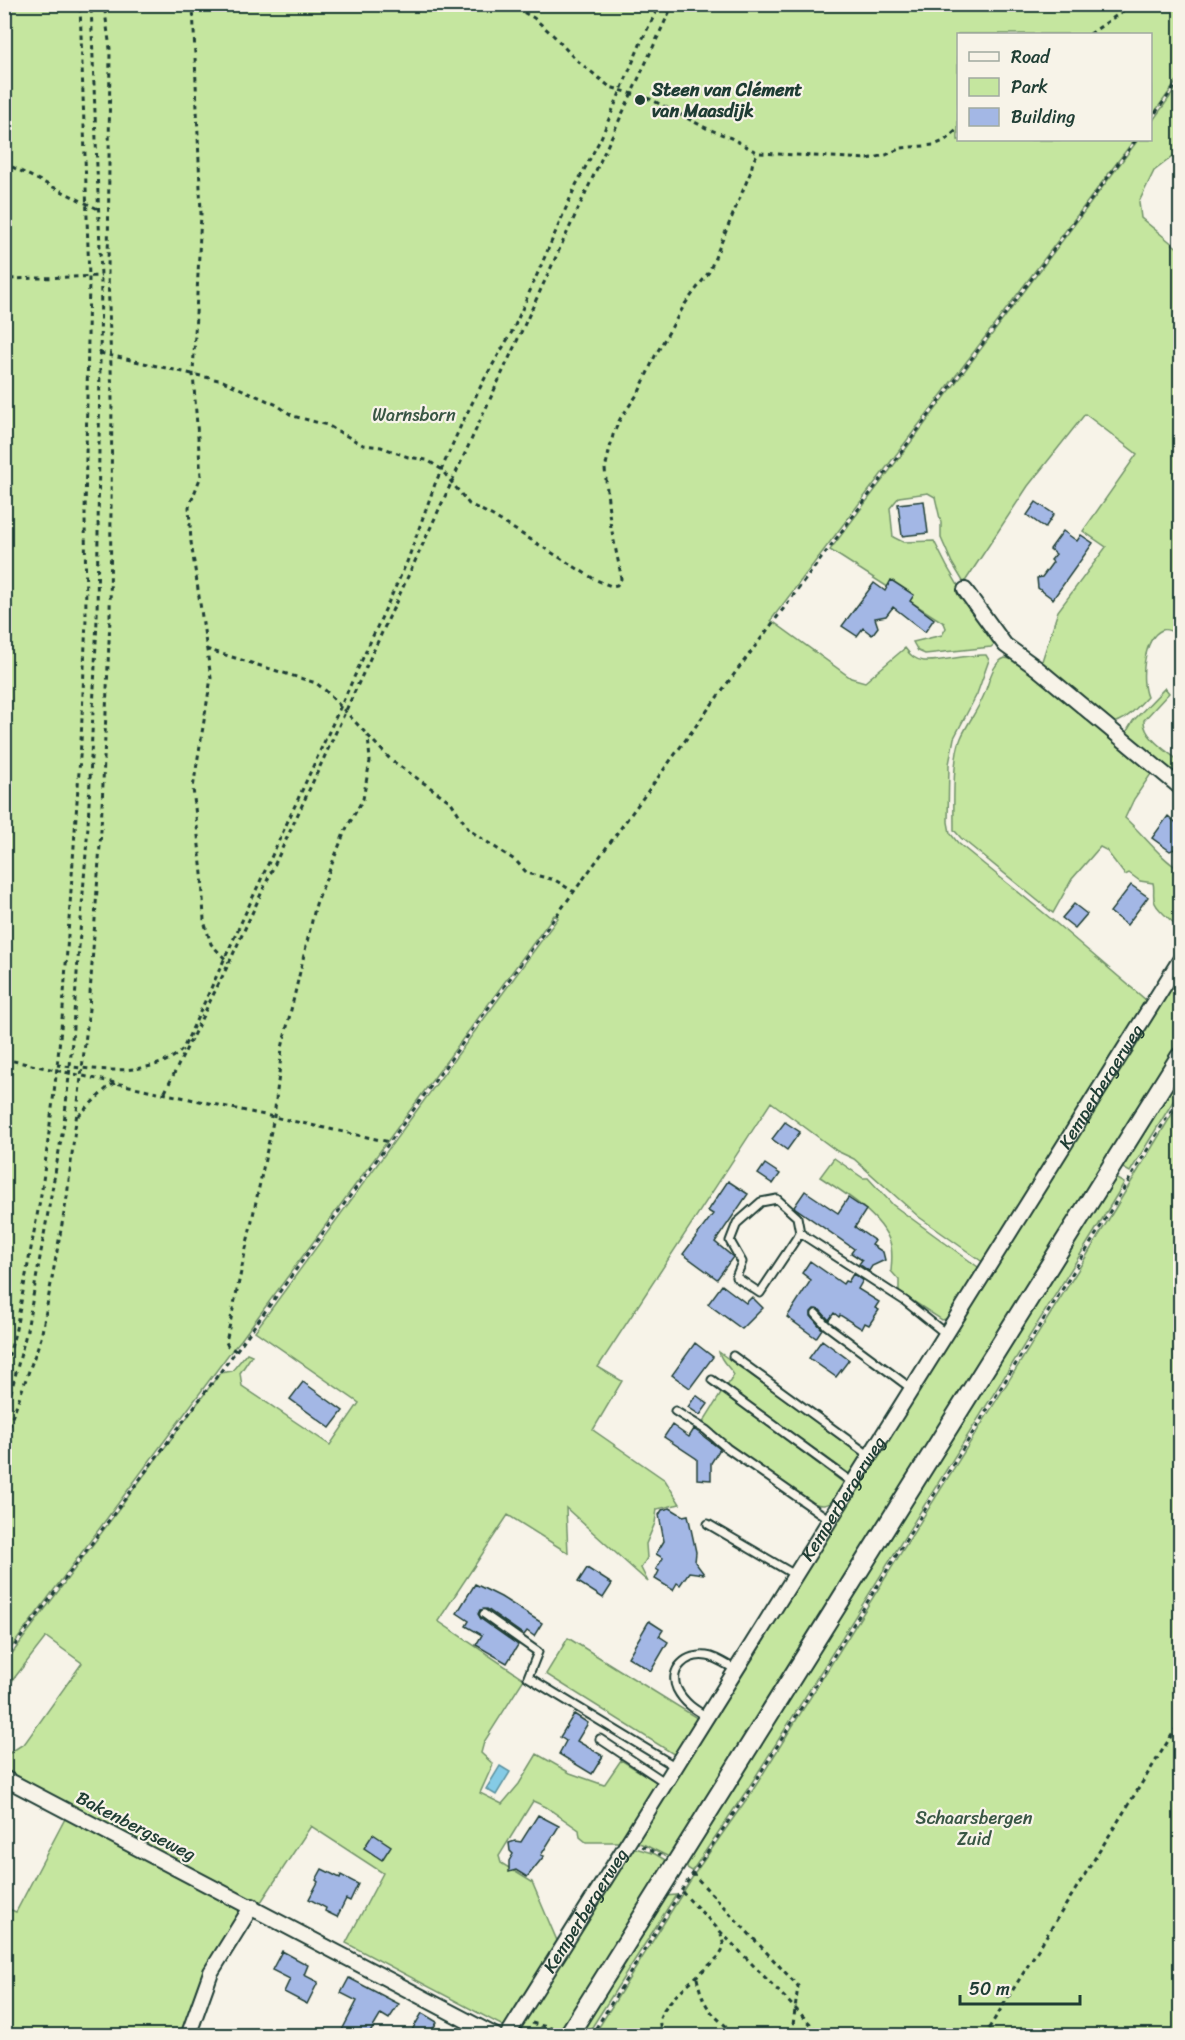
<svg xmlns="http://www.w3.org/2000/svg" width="1185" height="2040" font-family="Sriracha,sans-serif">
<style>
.green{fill:#c5e69f;stroke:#72926a;stroke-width:1.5}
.water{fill:#85cbe6;stroke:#5c929f;stroke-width:1.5}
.building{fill:#a3b7e5;stroke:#1f3d34;stroke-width:1.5}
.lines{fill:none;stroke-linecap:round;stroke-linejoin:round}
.lane-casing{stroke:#1f3d34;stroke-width:11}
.street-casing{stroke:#1f3d34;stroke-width:18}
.secondary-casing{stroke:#1f3d34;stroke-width:22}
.path{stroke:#1f3d34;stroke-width:3;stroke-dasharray:4.5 4.5;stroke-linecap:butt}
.lane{stroke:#f7f3e8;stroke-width:7}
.street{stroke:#f7f3e8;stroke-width:14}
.secondary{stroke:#f7f3e8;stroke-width:18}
.poi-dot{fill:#1f3d34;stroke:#f7f3e8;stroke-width:2}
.labels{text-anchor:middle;stroke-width:4.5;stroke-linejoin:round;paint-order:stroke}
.poi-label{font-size:18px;font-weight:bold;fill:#1f3d34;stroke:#f7f3e8;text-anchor:start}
.park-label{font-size:18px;fill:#385644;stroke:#f7f3e8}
.street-label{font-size:18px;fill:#1f3d34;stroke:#f7f3e8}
</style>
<rect width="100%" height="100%" fill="#f7f3e8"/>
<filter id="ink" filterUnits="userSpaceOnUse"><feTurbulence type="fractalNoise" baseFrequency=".0167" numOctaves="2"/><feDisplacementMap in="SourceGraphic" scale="12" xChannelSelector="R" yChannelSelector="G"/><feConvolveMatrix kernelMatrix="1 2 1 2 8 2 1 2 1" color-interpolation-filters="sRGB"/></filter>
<g filter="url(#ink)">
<path class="green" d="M4 5H1180V77L1151 117 1150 34H958V140H1134L771 620 851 678 865 682 905 648C910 655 915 660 924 661 945 662 965 654 986 655L989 660 977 694 954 738 949 764 948 822 950 833 958 843 1050 918 1147 1001 984 1263 919 1217 854 1159 837 1151 771 1102 598 1367 622 1381 593 1430 665 1480 680 1504 657 1509 655 1523 646 1544 647 1558 641 1568 648 1582 566 1508 568 1553 508 1515 438 1621 524 1679 484 1742 481 1753 493 1764 480 1793 502 1804 519 1784 537 1754 570 1773 604 1785 621 1760 658 1783 621 1842H586L580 1837 579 1830 546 1807 533 1801 499 1856 501 1863 532 1882 558 1943 507 2025 503 2026 346 1943 383 1873 311 1826 259 1905 5 1773V1756L25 1743 82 1663 46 1637 5 1690V1663L220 1373 232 1371 247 1353 252 1355 240 1373 242 1386 330 1445 359 1403 255 1331 558 918 554 915 241 1340 228 1355 5 1656Z
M1180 83V151L1154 171 1139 202 1141 218 1180 250V635C1175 633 1168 628 1162 630 1143 638 1140 681 1147 697 1136 709 1126 721 1110 724L1044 669 1042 661 1058 611 1106 547 1083 531 1137 454 1085 414 1028 486 964 583 952 563 941 538V523L935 497 928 493 899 497 890 508 893 537 903 542 934 541C951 577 972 610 997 642L991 647 925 654 918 651 913 642 942 635 946 628 944 623 830 550 1138 140H1150L1151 123Z
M1005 658 1015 660 1031 667 1153 771 1134 799 1125 818C1144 835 1159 857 1180 870V929C1173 921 1159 912 1155 903 1152 896 1155 890 1153 883L1140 881 1129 873 1125 875 1106 850 1100 847 1072 879 1053 913 961 838 954 830C954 807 952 758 961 738 967 724 977 711 983 697 989 685 991 663 1005 658Z
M1165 688 1169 693 1144 720C1143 738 1169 752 1180 762V786L1129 740 1127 731 1133 721Z
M1180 970V1040L669 1857 645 1845 635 1842Z
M1180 1072V1090L1130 1172 1121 1167Z
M1180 1101V2035H594L695 1873 753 1790 795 1722 1078 1270Z
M834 1158 863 1178H868L893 1205 978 1267 980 1269 949 1318 942 1320 899 1292V1280L891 1271C892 1261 893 1251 890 1242 881 1215 843 1192 820 1177Z
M1115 1178 1124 1183 1098 1226 749 1787 692 1871 684 1866Z
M719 1352 863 1456 851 1475 727 1386 734 1375C729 1366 721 1362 719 1352Z
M722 1392 845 1484 832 1503C829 1503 826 1505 823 1505 797 1505 724 1442 702 1424Z
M568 1638 697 1718 675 1755 546 1674Z
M67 1815 239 1906 241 1912 205 1969 181 2035 5 2036 4 1907 16 1912Z
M632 1847 655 1854 667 1861 558 2035 515 2036Z
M676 1895 587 2035 577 2036 666 1896Z"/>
<path class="water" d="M500 1766 510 1772 496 1795 486 1789Z"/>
<path class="building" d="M924 501 928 533 902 536 898 504Z
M1036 502 1054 514 1045 528 1027 515Z
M1063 531 1077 541 1081 535 1093 543 1053 599 1038 588 1037 578 1042 577 1053 562 1051 560 1056 554 1050 549Z
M891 580 914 595 910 601 934 619 925 632 893 607 886 616 875 618 878 627 872 635 863 628 857 636 842 626 874 583 885 591Z
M1168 816 1180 826V842L1175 849 1170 851 1152 838Z
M1131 885 1148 897 1127 925 1110 912Z
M1074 904 1087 914 1075 928 1062 918Z
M785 1122 800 1132 787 1150 772 1139Z
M765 1164 780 1174 773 1184 758 1174Z
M728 1181 748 1194 715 1242 733 1257 717 1279 683 1254 713 1214 708 1211Z
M805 1191 838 1213 848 1198 866 1210 855 1227 875 1241 872 1245 883 1252 885 1260 872 1266 869 1271 859 1264 862 1260 851 1253 854 1249 794 1207Z
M810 1261 843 1284 845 1281 848 1282 853 1274 863 1280 858 1289 879 1302 875 1308 879 1310 869 1325 865 1323 862 1329 840 1315 839 1317 834 1313 829 1320 820 1310 814 1309 811 1312V1316L822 1329 816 1338 787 1317 811 1280 802 1273Z
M722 1285 746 1303 752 1297 763 1308 742 1329 708 1304Z
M822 1340 849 1360 836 1377 809 1358Z
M695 1343 713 1357 690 1388 672 1375Z
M303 1382 343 1411 330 1428 290 1399Z
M696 1395 708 1404 700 1415 688 1407Z
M672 1425 689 1437 694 1429 720 1449 711 1463V1480L697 1479V1459L664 1437Z
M670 1508 683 1516 688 1515 696 1552 695 1562 704 1574 689 1572 680 1585 677 1583 673 1590 655 1579 659 1571 656 1569 663 1558 656 1554 664 1541 659 1515 662 1510Z
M587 1568 612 1584 603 1598 578 1582Z
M475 1584 501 1597 542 1623 534 1636 527 1631 524 1635 487 1609 480 1610 478 1614 481 1619 518 1645 507 1663 476 1645 482 1635 466 1626 469 1621 457 1613Z
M649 1621 663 1630 659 1636 668 1642 651 1671 628 1657Z
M574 1714 588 1723 577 1741 603 1756 592 1774 559 1754 566 1741 560 1737Z
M538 1815 559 1826 541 1855 544 1856 527 1877 516 1870 509 1872V1861L513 1854 510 1851 509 1843 515 1841 521 1842Z
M373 1834 391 1846 382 1860 364 1848Z
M322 1869 340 1878 341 1875 358 1884 350 1901 346 1899 337 1917 325 1911 326 1908 309 1899 318 1882 316 1880Z
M282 1951 308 1965 304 1975 318 1982 307 2004 284 1992 290 1979 272 1970Z
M349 1978 399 2004 389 2019 381 2014 368 2036H339L357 2001 341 1993Z
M422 2013 437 2022 429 2036H421L412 2030Z"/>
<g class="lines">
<defs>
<path id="lane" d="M800 1233 760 1293 736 1277 742 1262 730 1241 737 1223 761 1202 777 1199 797 1217 800 1233 905 1301 946 1334
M816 1314 826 1325 912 1389
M733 1356 870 1456
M712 1380 853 1483
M675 1411 706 1430 727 1448 830 1520
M708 1524 795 1575
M484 1614 538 1652 528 1677 676 1767
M708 1717C695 1710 684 1703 677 1689 668 1669 687 1653 707 1656 716 1657 727 1665 736 1670
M600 1739 666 1783"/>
<g id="street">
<path d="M965 590 1005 645 1038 669 1180 787"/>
<path d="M4 1778 496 2036"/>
<path d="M188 2036 211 1972 252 1906"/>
<path id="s1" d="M507 2036 1180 960"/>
</g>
<path id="secondary" d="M568 2036 1180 1057"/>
</defs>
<use href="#lane" class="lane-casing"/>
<use href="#street" class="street-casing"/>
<use href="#secondary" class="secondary-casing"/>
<path class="path" d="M193 4 201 214 193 374 201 476 189 507 191 542 211 678 193 788 202 874 204 921 211 944 229 963
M508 4 534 18 554 36 574 58 610 87 650 99 706 128 731 138 758 153 868 159 886 155 901 148 934 145 944 141 958 129
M1090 34 1133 4
M1150 120 1180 80
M4 163 98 209
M10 279 101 276
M100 353 223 381 277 405 293 416 327 425 363 445 381 447 408 457 427 460 441 469 469 504 493 516 594 579 611 586 617 585 621 579 620 570 610 522 605 469 613 435 620 419 639 392 655 356 685 304 709 272 751 171 753 161 758 153
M206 649 316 683 326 691 391 760 451 802 469 830 516 861 527 873 555 880 574 892
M4 1059 390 1142
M57 1065C94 1070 155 1078 183 1049L407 562 435 484 462 423 485 378 513 330 576 185 601 138 642 40 660 4
M165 1092 229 963 673 4
M78 1116 107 1088 115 1083
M236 1351 228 1346 226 1342 274 1117 282 1048 316 904 345 831 363 799 370 761 368 736
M4 1374 16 1329 42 1189 56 1076 63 1009 81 742 86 618 85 515 89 278 80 4
M4 1419 27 1330 64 1123 70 1067 88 826 97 619 101 276 91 4
M4 1461 10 1443V1423L41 1338 67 1197 89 1009 101 830 110 618 112 399 108 274 110 49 104 4
M4 1660 236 1351 726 685 1136 140
M642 1846 661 1855
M692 1873 798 1986 793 2025 795 2036
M682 1892 822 2036
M697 1978C704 2011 713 2014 737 2036
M532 2023 554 2029
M591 2036 681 1891 751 1788 793 1721 1075 1269 1180 1096
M663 2036C660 2028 658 2020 662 2013 670 1997 705 1970 719 1956L724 1947 721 1934
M984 2036 1180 1722"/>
<use href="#lane" class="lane"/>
<use href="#street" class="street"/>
<use href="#secondary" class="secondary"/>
</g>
</g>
<circle class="poi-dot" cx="640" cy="100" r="6"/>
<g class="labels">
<g class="poi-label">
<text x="652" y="96">Steen van Clément<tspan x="652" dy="21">van Maasdijk</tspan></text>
</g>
<g class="park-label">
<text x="414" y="421">Warnsborn</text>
<text x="974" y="1824">Schaarsbergen<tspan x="974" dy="21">Zuid</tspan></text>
</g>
<g class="street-label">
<text dy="6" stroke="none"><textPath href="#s1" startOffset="1120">Kemperbergerweg</textPath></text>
<text dy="6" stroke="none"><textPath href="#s1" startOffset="634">Kemperbergerweg</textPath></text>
<text transform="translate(136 1826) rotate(27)" y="6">Bakenbergseweg</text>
<text dy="6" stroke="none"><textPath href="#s1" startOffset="148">Kemperbergerweg</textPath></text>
</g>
</g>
<rect width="1185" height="2040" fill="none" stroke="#f7f3e8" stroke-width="24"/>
<rect x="12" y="12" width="1161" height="2016" fill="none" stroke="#1f3d34" stroke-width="2" filter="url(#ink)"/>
<rect x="957" y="33" width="195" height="108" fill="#f7f3e8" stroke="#a1aaa0" stroke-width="1.5"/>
<rect x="969" y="52" width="30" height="9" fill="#f7f3e8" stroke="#a1aaa0" stroke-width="1.5"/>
<text x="1011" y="63" font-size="18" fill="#1f3d34">Road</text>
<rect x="969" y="78" width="30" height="18" fill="#c5e69f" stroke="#a1aaa0" stroke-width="1.5"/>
<text x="1011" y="93" font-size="18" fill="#1f3d34">Park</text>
<rect x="969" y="108" width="30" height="18" fill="#a3b7e5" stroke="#a1aaa0" stroke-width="1.5"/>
<text x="1011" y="123" font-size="18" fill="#1f3d34">Building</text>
<path d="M960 1995v9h120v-9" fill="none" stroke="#1f3d34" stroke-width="3"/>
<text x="969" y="1995" font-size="18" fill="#1f3d34" stroke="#f7f3e8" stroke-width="4.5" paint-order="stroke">50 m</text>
</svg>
